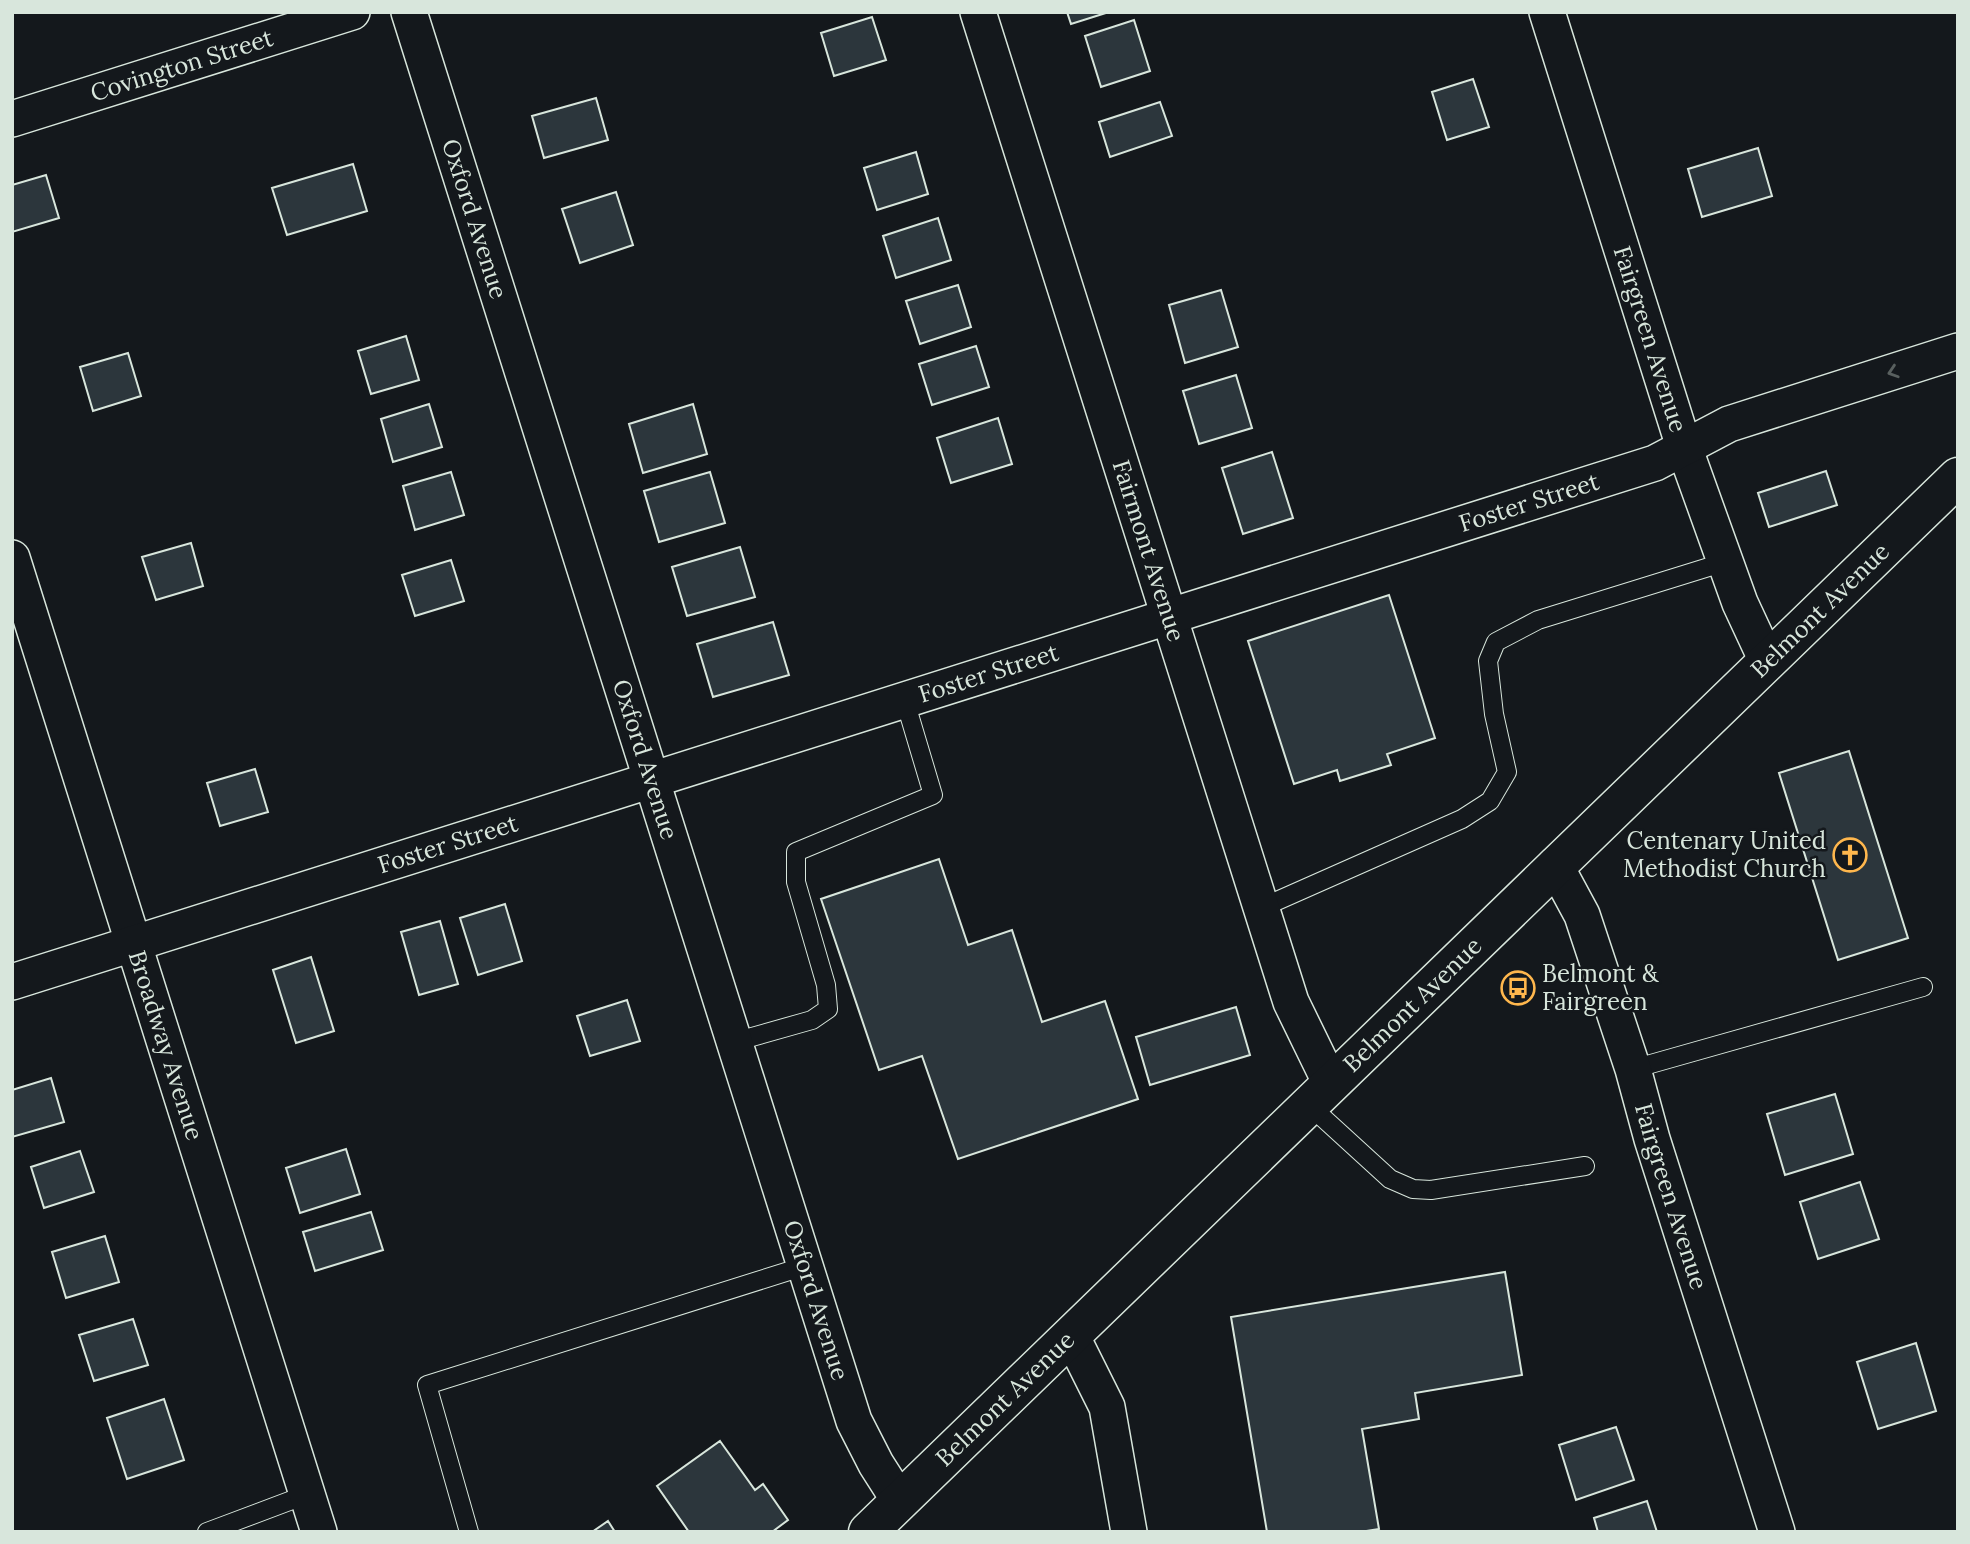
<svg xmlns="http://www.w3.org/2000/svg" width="1970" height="1544" font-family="Lora,serif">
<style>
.building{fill:#2c363c;stroke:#d8e6dc;stroke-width:2}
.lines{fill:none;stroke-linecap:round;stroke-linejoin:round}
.lane-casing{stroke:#d8e6dc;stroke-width:20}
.street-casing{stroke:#d8e6dc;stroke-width:38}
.secondary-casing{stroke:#d8e6dc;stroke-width:41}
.lane{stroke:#14181c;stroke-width:18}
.street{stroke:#14181c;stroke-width:35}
.secondary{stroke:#14181c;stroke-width:38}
.oneway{stroke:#59605f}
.labels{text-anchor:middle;stroke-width:5;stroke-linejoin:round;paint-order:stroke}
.street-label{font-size:24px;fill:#d8e6dc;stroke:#14181c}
.poi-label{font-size:24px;fill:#d8e6dc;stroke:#14181c;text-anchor:end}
</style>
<rect width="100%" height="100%" fill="#14181c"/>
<path class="building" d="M1067 12H1109L1071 24Z
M872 17 886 60 834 76 821 33Z
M1134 20 1150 71 1101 87 1085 36Z
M1473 79 1489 127 1447 140 1432 92Z
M596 98 608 140 544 158 532 116Z
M1160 102 1172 136 1110 157 1099 122Z
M1758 148 1772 196 1702 217 1688 169Z
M916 152 928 194 877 210 864 168Z
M353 164 367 211 287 235 272 188Z
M46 175 59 218 12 232V185Z
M616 192 633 245 580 263 562 209Z
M938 218 951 260 896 278 883 236Z
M958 285 971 327 920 344 906 301Z
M1221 290 1238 347 1185 363 1169 305Z
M406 336 419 380 371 394 358 351Z
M976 346 989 387 932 405 919 364Z
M128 353 141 396 93 411 80 367Z
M1236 375 1252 428 1199 444 1183 391Z
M429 404 442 447 393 462 381 419Z
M693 404 707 454 643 473 629 424Z
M998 418 1012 464 951 483 937 438Z
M1272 452 1293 518 1243 534 1222 468Z
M1826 471 1837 505 1769 527 1758 493Z
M451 472 464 515 415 530 403 486Z
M710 472 725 523 659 542 644 491Z
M191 543 203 586 156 600 142 557Z
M740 547 755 597 687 616 672 567Z
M451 560 464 601 415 616 402 575Z
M1389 595 1435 738 1387 754 1391 765 1340 781 1337 770 1294 784 1248 641Z
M773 622 789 675 713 697 697 644Z
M1849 751 1908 938 1838 960 1779 773Z
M255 769 268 812 220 826 207 783Z
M939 859 968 945 1012 930 1042 1022 1105 1001 1138 1099 958 1159 922 1056 879 1070 821 899Z
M505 904 522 961 478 975 460 918Z
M440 921 458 984 419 995 401 932Z
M311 957 334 1031 296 1043 273 970Z
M627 1000 640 1041 590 1056 577 1016Z
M1236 1007 1250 1055 1150 1085 1136 1037Z
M51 1078 64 1122 12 1137V1090Z
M1835 1094 1853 1154 1785 1175 1767 1114Z
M346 1149 360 1194 300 1213 286 1168Z
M80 1151 94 1192 44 1208 31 1167Z
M1860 1182 1879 1239 1818 1259 1800 1202Z
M371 1212 383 1250 315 1271 303 1232Z
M105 1236 119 1282 66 1298 52 1252Z
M1505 1272 1522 1375 1415 1393 1419 1419 1362 1429 1379 1529 1360 1532H1267L1231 1317Z
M133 1319 148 1365 94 1381 79 1335Z
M1916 1343 1936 1411 1878 1429 1857 1362Z
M164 1399 184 1460 127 1479 107 1418Z
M1616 1427 1634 1480 1576 1500 1559 1445Z
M720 1441 755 1490 763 1484 788 1520 772 1532H689L657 1486Z
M1647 1501 1657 1532H1598L1594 1518Z
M608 1521 615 1532H592Z"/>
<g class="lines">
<defs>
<path id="lane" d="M1261 908 1462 819 1490 801 1507 772 1494 714 1488 661 1496 642 1538 620 1725 562
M734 1042 812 1020 828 1009 826 985 796 882V852L933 795 905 701
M1633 1069 1923 987
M1309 1105 1390 1179 1413 1189 1431 1190 1585 1166
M207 1532 308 1494
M469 1532 427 1385 805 1266"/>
<g id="street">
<path id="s1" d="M409 12 854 1421 876 1464 899 1500"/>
<path id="s2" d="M978 12 1291 1002 1331 1084"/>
<path id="s3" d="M1547 12 1684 447 1740 603 1767 661"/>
<path id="s4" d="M12 119 352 12"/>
<path id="s5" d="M12 558 319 1532"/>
<path id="s6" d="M1555 865 1582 915 1633 1069 1652 1139 1777 1532"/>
<path id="s7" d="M12 982 1655 463 1729 424 1958 351"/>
<path d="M1071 1335 1107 1407 1129 1532"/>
</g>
<g id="secondary">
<path id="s8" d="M868 1532 1958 477"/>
</g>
</defs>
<use href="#lane" class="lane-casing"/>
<use href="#street" class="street-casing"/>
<use href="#secondary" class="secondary-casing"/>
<use href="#lane" class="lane"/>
<use href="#street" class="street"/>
<use href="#secondary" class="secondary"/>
</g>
<defs><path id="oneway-chevron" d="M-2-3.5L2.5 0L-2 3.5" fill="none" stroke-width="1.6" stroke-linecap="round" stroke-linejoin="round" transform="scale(1.75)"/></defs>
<use class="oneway" href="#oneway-chevron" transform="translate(1893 372) rotate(162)"/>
<defs>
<symbol id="church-ring" viewBox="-11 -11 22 22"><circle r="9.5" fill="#14181c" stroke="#ffb74d" stroke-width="1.5"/><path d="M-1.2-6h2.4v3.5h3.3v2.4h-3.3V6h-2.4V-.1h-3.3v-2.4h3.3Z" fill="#ffb74d"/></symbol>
<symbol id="bus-ring" viewBox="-11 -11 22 22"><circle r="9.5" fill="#14181c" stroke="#ffb74d" stroke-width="1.5"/><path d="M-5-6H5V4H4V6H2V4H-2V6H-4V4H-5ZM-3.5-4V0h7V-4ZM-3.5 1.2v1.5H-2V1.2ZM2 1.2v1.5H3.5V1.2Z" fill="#ffb74d"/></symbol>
</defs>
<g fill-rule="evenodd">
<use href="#church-ring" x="1831" y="836" width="38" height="38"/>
<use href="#bus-ring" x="1499" y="969" width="38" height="38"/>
</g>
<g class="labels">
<g class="street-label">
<text dy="8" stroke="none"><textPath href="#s4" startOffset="178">Covington Street</textPath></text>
<text dy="8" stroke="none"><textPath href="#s1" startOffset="217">Oxford Avenue</textPath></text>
<text dy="8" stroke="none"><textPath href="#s3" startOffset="343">Fairgreen Avenue</textPath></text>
<text dy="8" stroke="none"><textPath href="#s7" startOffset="1591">Foster Street</textPath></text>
<text dy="8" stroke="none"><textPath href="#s2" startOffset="565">Fairmont Avenue</textPath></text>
<text dy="8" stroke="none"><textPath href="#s8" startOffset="1325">Belmont Avenue</textPath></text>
<text dy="8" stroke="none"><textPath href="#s7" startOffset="1024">Foster Street</textPath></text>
<text dy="8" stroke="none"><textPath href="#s1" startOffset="784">Oxford Avenue</textPath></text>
<text dy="8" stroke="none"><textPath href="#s7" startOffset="457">Foster Street</textPath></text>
<text dy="8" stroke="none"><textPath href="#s8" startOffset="758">Belmont Avenue</textPath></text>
<text dy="8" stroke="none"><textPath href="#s5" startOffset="511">Broadway Avenue</textPath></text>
<text dy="8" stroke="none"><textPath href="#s6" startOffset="352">Fairgreen Avenue</textPath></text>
<text dy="8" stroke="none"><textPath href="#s1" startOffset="1351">Oxford Avenue</textPath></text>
<text dy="8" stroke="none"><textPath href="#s8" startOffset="191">Belmont Avenue</textPath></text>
</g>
<g class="poi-label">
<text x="1826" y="849">Centenary United<tspan x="1826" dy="28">Methodist Church</tspan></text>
<text x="1542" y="982" text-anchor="start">Belmont &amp;<tspan x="1542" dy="28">Fairgreen</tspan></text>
</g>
</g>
<rect width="1970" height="1544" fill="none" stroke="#d8e6dc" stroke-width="28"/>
</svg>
